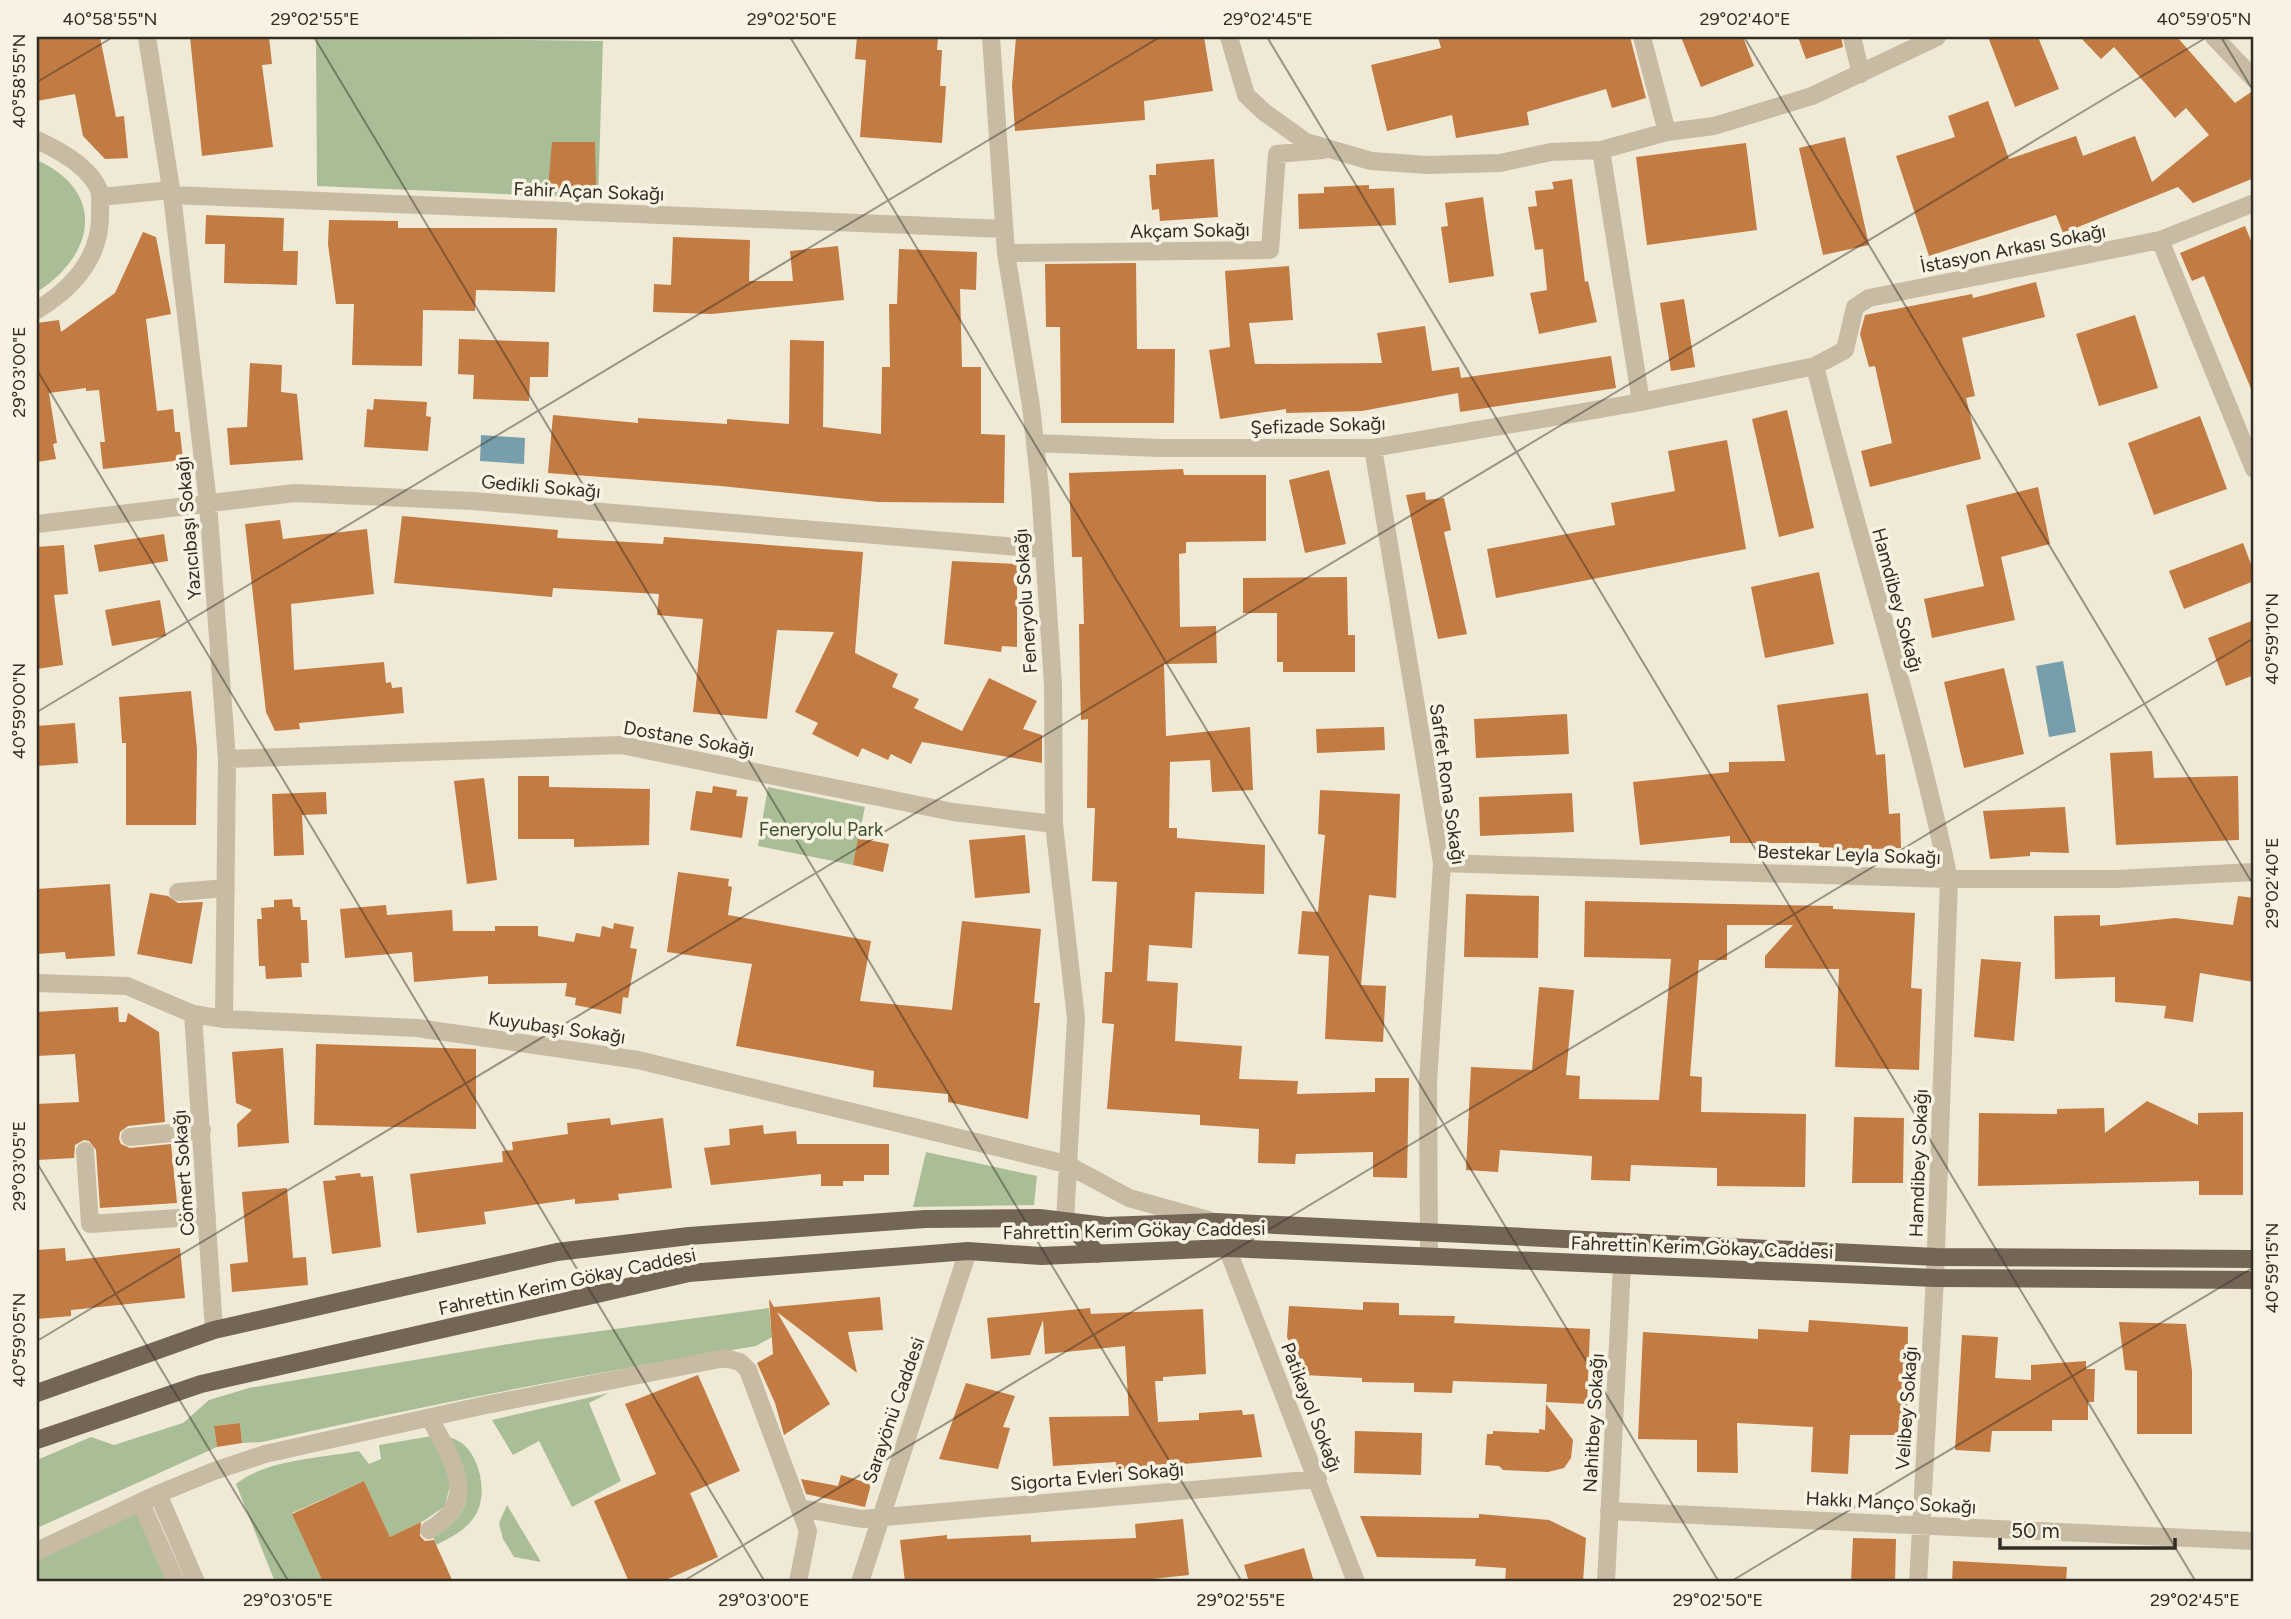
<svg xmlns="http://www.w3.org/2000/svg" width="2291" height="1619" font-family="Figtree,sans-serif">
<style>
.green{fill:#a9be97}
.water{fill:#779eab}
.building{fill:#c27b42}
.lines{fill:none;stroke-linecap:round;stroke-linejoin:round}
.minor{stroke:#c7bba3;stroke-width:18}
.major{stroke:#746656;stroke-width:18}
.ticks{fill:none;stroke:#322c25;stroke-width:2;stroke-opacity:0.45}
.labels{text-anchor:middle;stroke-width:7;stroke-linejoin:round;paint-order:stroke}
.street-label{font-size:19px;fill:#322c25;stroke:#f8f2e2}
.park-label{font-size:19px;fill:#3a4f2a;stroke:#f8f2e2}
.neatline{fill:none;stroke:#322c25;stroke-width:2.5}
.ticks-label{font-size:18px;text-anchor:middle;fill:#322c25}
</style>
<rect width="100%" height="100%" fill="#efe9d6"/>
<path class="green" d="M316 37 603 41 598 198 317 186Z
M37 160C107 192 95 255 37 292Z
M768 787 865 807 853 865 758 846Z
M926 1152 1037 1176 1034 1205 913 1207Z
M769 1308 772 1337 756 1346C590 1373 427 1405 262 1442L242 1443 240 1423 214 1426 217 1447 37 1528V1460L91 1437 114 1445 183 1423 209 1400 249 1388 527 1341Z
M609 1393 589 1403 621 1481 572 1507 539 1441 513 1455 492 1420Z
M443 1434C449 1437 458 1440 463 1444 482 1460 489 1501 472 1520 463 1532 449 1538 436 1545L433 1537C485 1508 467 1476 443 1434Z
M432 1436 451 1481 445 1506 425 1520 390 1537 364 1481 292 1513 323 1582H275L236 1484C267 1459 322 1458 359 1451L369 1464 381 1459 379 1445Z
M507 1505 541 1562 514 1557 503 1539 499 1523Z
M143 1509 176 1582H37V1558Z"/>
<path class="water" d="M481 435 525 438 524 464 480 461Z
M2063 661 2076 732 2049 737 2036 666Z"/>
<path class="building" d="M37 37H100L116 117 124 116 128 158 105 159 83 136 75 94 37 101Z
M190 37H269L272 64 262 65 273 147 202 156Z
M857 37H938L937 50H942L940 86H946L942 143 860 137 866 60 855 59Z
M1016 37H1204L1213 91 1144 101 1145 120 1015 131 1012 86Z
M1438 37H1630L1646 98 1612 108 1606 89 1527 112 1529 125 1456 138 1452 115 1387 131 1371 65 1441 48Z
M1681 37H1743L1754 66 1701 87Z
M1798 37H1841L1843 47 1806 59Z
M1988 37H2038L2059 89 2015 107Z
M2080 37H2177L2235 103 2254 90V178L2193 203 2178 187 2063 233 2056 215 1929 256 1896 156 1955 137 1948 116 1988 101 2009 159 2076 136 2083 156 2135 136 2152 182 2209 135 2186 108 2175 118 2114 47 2101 59Z
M1845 137 1869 245 1823 255 1799 148Z
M552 142H595L596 187 548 188Z
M1746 143 1757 230 1647 245 1636 157Z
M1214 159 1218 217 1160 221 1159 209 1152 210 1149 175H1156V164Z
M1572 179 1585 282 1588 281 1597 322 1539 334 1530 293 1547 290 1543 249 1535 250 1528 207 1537 206 1535 191 1554 189 1552 182Z
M1369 185V189L1394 188 1396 225 1299 229 1298 194 1324 193V187Z
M1483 197 1494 276 1449 283 1441 227 1448 226 1445 203Z
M206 215 284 218 283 251H298L297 285 224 283 225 244H205Z
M329 220 398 221V228H557L555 292 476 290 475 311 423 310 422 366 352 365 354 304H336L328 244Z
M2245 226 2254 248V396L2204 276 2192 281 2180 253Z
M143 232 156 237 171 314 146 319 157 411 173 409 175 432H180L183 460 103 469 100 442H105L99 390 86 391V388L49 393 57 443 53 444 56 459 37 462V323L59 320 61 332 115 293Z
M673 237 750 240 749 281H793L790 251 838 246 844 300 712 314 653 312 654 284 671 285Z
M899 249 977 252 976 290 960 289 962 367H981V434L1005 435 1004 503 878 502 721 486 548 473 553 415 638 423V418L727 424V419L789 424 790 340 824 341 823 427 881 434 882 367H890L889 304H897Z
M1136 263 1137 349H1175L1174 423H1061L1060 327H1046L1045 264Z
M1289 266 1293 320 1249 323 1255 364 1382 363 1377 333 1425 326 1432 371 1459 367 1461 378 1611 356 1616 388 1460 412 1458 393 1362 411 1286 413V409L1220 419 1209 350 1230 347 1225 271Z
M2036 282 2045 317 1962 338 1975 396 1966 398 1981 459 1870 487 1861 451 1892 443 1875 366 1869 367 1860 334 1865 315 1972 294 1973 298Z
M1684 299 1695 367 1671 371 1660 303Z
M2135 315 2158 388 2099 406 2076 334Z
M459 339 549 342 548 377H530L529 401 473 399 474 375 458 374Z
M250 363 282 365 281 392 297 394 303 460 230 465 227 428 247 427Z
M374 399 427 402 426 416 431 417 428 451 364 447 367 409 373 410Z
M1787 410 1814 528 1779 537 1752 419Z
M2200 416 2227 489 2154 515 2128 443Z
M1727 440 1746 549 1496 598 1487 549 1615 525 1611 503 1675 491 1668 451Z
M1183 469 1184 475H1266V541L1186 542V553L1179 554 1180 627 1216 626 1217 663 1164 664 1166 736 1250 727 1253 790 1212 792 1210 760 1170 762 1169 828H1177V838L1265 845 1264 894 1195 892 1192 948 1149 945 1147 981 1178 983 1175 1041 1242 1046 1239 1079 1298 1081 1297 1094 1375 1092V1078H1409L1407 1178 1373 1177V1152L1296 1154 1295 1164 1258 1163 1259 1129 1200 1125V1115L1107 1109 1114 1024 1102 1023 1105 972H1112L1117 882 1092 881 1095 808H1087L1088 719 1081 720 1080 686 1079 624H1084L1082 557H1072L1069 473Z
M1329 470 1346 544 1305 553 1289 480Z
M2038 487 2050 544 2001 557 2015 620 1932 638 1924 599 1984 586 1966 505Z
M1425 492 1426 500 1444 498 1451 530 1444 532 1467 634 1438 639 1406 495Z
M402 516 558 530 557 538 663 544 664 537 863 552 855 653 898 674 892 687 919 699 914 708 962 731 989 678 1037 701 1023 729 1042 735V763L922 742 911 764 891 754 888 760 862 748 858 757 812 734 818 723 795 712 834 632 777 630 767 719 693 712 703 619 657 615 659 594 553 588 552 597 394 583Z
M280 520 283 539 367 529 374 594 291 604 294 670 384 662 386 683 391 682 392 688 402 687 404 713 299 723 300 729 275 731 266 712 245 524Z
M164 534 168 561 99 572 94 545Z
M2243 543 2254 572V581L2184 609 2169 571Z
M64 545 68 594 54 595 63 665 37 669V547Z
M952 561 1017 564V647L1002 646 1001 652 944 644Z
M1819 572 1834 644 1765 658 1751 587Z
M1347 577 1348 635H1355V672H1283V662H1277V613H1243V578Z
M160 600 166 636 112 646 105 610Z
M2254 620V675L2226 686 2208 638Z
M2004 668 2024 754 1964 768 1944 682Z
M191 691 197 749 196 825H126V743H122L119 697Z
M1868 693 1876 755 1885 754 1889 814 1900 813 1901 848 1819 851V843H1730V836L1640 845 1633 782 1729 772V762L1785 761 1777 705Z
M1567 714 1569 754 1476 758 1474 719Z
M75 723 78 763 37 766V726Z
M1384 727 1385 750 1317 753 1316 729Z
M2152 751 2154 778 2238 776 2239 840 2116 845 2110 753Z
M518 776H549V787L650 789 649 845 574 847V839H518Z
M484 778 497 880 467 884 454 781Z
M713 786 737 790 736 796 748 797 742 838 690 830 696 791 712 793Z
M1320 790 1400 794 1396 898 1369 895 1361 985 1386 986 1383 1042 1325 1039 1329 956 1298 954 1302 911 1318 912 1325 835 1318 834Z
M326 792 327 814 302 815 304 855 274 856 272 794Z
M1572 793 1574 832 1480 836 1479 797Z
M2065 807 2069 853 2030 852V856L1990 859 1983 811Z
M1025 835 1030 893 975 898 969 840Z
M858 838 889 844 883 872 853 865Z
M678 872 729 879 728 886 732 887 728 915 871 941 860 1001 952 1010 962 921 1041 929 1034 1003H1040L1028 1119 948 1102V1094L873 1087 874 1071 736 1046 752 964 667 952Z
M110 884 115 956 66 959 65 952 37 954V889Z
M150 893 168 896 178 903 203 902 192 964 137 954Z
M1466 894 1539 896 1538 958 1464 957Z
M2238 896 2254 898V982L2200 973 2193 1022 2164 1018 2166 1006 2115 1002V977L2055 979 2054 916 2100 915V926L2175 918 2233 925Z
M292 899 293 907H300L301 920H307L309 963H301L302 977 266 979 265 966H259L257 919H262L261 908 274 907V900Z
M1585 901 1833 906V909L1915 913 1911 988 1922 989 1919 1070 1835 1067 1839 969 1765 968V956L1793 925H1727V960H1699L1690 1076 1702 1077 1701 1112 1806 1114 1805 1187 1717 1186V1168L1631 1165 1630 1181 1591 1180 1592 1156 1500 1150 1498 1172 1466 1170 1471 1067 1532 1070 1539 987 1574 990 1566 1075 1580 1076 1579 1099 1659 1100 1671 959 1584 957Z
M386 905 387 915 452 910 453 931H495V926H538V936L574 942 576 933 600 937 602 926 613 929 614 923 634 927 630 948 637 949 628 998 623 997 621 1014 575 1005 576 998 565 996 567 983 488 984V976L414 982 412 952 345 958 340 909Z
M1981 959 2021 962 2014 1041 1974 1037Z
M118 1007 119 1022H126L128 1013 159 1032 165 1122 128 1126 120 1132 119 1139 121 1144 130 1148 171 1144 177 1203 100 1208 96 1150 89 1141 84 1140 75 1145 74 1158 37 1160V1104L79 1102 75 1054 37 1056V1012Z
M316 1044 476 1049V1129L314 1125Z
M283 1048 289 1143 238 1147 237 1124 252 1110 236 1103 232 1052Z
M2147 1101 2198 1125V1113L2243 1112V1195H2199V1181L1978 1186 1979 1113 2057 1114V1109L2104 1108 2105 1133Z
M1854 1117 1904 1118 1903 1183H1852Z
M610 1118 611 1125 663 1118 672 1188 618 1194 619 1200 575 1204V1199L484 1212 486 1224 417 1233 410 1174 503 1162 502 1151 513 1150 512 1142 568 1134 567 1123Z
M763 1125 764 1134 796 1131 797 1144H889V1175H864V1181H843V1186H821V1174L711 1185 704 1148 730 1145 729 1129Z
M360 1173 361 1177 373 1176 381 1247 332 1254 323 1181 336 1180 335 1176Z
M287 1188 293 1258 306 1257 308 1285 232 1292 230 1264 248 1262 242 1192Z
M65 1248 66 1261 180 1248 185 1298 71 1310V1316L37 1319V1250Z
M880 1297 883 1330 848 1332 857 1373 777 1312 830 1404 784 1435 775 1403 757 1363 773 1354 769 1299 774 1307Z
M1363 1302 1399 1303V1315L1455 1316 1454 1323 1590 1329 1587 1404 1546 1402 1547 1384 1453 1381 1452 1393 1414 1392V1383L1362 1382V1378L1303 1375 1287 1337 1289 1306 1363 1310Z
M1090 1308 1091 1314 1203 1309 1206 1374 1163 1377V1381H1155L1158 1422 1199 1420V1413L1242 1410 1243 1415 1254 1414 1262 1457 1116 1470V1462L1053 1466 1049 1417 1129 1416 1125 1346 1045 1354 1043 1320 1030 1355 991 1359 987 1318Z
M1809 1320 1908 1327 1907 1420H1899L1898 1435H1850L1848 1474 1811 1472 1813 1427 1737 1423 1738 1473 1697 1472V1440L1638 1439 1643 1332 1758 1339V1329L1808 1332Z
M2119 1322 2186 1324 2192 1371V1434H2137V1371L2125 1370Z
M1962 1335 1998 1337 1995 1378 2031 1380V1365L2086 1361V1369H2095L2094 1402H2088V1420H2052V1431H1992L1990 1452 1955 1450Z
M698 1375 740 1471 690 1493 718 1557 661 1582H629L594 1501 656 1474 625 1404Z
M966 1383 1015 1396 1003 1427 1010 1428 998 1469 939 1459Z
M1546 1404 1573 1440 1571 1458 1564 1468 1548 1472 1503 1470 1499 1466 1485 1465 1487 1434H1493V1431L1539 1433V1429L1545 1430Z
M240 1423 242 1443 217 1447 214 1426Z
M1355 1431 1422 1433 1421 1475 1354 1473Z
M841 1475 871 1484 865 1507 806 1494 801 1479 838 1486Z
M364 1481 390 1537 421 1522 420 1536 425 1541 434 1540 453 1582H323L292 1514Z
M1479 1514 1549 1520 1586 1538 1583 1582H1505L1506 1568 1475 1566 1476 1559 1377 1557 1360 1516 1479 1518Z
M1183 1519 1189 1575 1124 1582H905L900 1540 947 1535V1539L1031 1535V1542L1136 1538 1135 1524Z
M1853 1538 1896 1539 1895 1582H1851Z
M1304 1548 1314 1582H1249L1244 1565Z
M1953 1561 2067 1567 2066 1582H1952Z"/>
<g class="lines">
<path class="minor" d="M147 37 172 195 208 503 227 759 224 1019
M991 37 1006 253 1031 406 1040 488 1053 685 1054 824 1076 1018 1065 1221
M1229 37 1246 95 1264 112 1306 142 1371 161 1427 165 1500 163 1551 152 1601 150 1667 132 1714 126 1812 96 1937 37
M1642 37 1667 132
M1852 37 1861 74
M2214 37 2254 79
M37 140C59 150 89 166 99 190 101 196 100 205 100 211 102 256 73 288 37 310
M1601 150 1641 402 1815 366 1845 350 1855 307 1869 298 2160 240 2254 203
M172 195 1004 229
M100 197 171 190
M2160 240 2254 469
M1006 253 1270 250 1277 154 1323 150
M1815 366C1857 537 1913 706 1949 879L1935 1278 1918 1582
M1035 443 1159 448H1373L1641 402
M1373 448 1442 863 1428 1082 1429 1256
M37 524 295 493 473 501 1041 549
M227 759 621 745 953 812 1054 824
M1442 863 1949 879H2115L2254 872
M178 892 226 888
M37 983 127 986 193 1014 224 1019 417 1028 638 1060 1066 1164 1129 1198 1208 1220
M193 1014 214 1330
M130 1137 202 1130
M85 1151 90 1224 207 1216
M1227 1248 1356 1582
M158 1494 196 1582
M141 1503 176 1582
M800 1508 862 1519 1318 1479
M1609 1511 2254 1541
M429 1530C483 1499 450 1459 430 1418
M37 1551 158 1494 214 1471 265 1454 481 1406 725 1358 740 1362 748 1370 808 1531 798 1582
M860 1582 968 1251
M1606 1582 1622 1265"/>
<path class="major" d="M1065 1221 1098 1254
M37 1393 214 1330 557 1252 689 1236 925 1219 1039 1218 1106 1226 1216 1222 1936 1257 2254 1259
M37 1440 201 1384 689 1273 968 1251 1041 1256 1227 1248 1935 1278 2254 1280"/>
</g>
<path class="ticks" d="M314 37 1242 1582M790 37 1719 1582M1267 37 2196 1582M1744 37 2254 886M2221 37 2254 92M37 82 113 37M37 370 765 1582M37 712 1160 37M37 1163 289 1582M37 1341 2207 37M682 1582 2254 638M1730 1582 2254 1267"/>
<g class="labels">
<g class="street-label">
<text transform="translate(589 191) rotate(2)" y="7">Fahir Açan Sokağı</text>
<text transform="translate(1190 230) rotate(-1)" y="7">Akçam Sokağı</text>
<text transform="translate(2013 248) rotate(-11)" y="7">İstasyon Arkası Sokağı</text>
<text transform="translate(1318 425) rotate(-2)" y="7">Şefizade Sokağı</text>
<text transform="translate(541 486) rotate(5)" y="7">Gedikli Sokağı</text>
<text transform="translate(188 528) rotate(-95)" y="7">Yazıcıbaşı Sokağı</text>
<text transform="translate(1898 600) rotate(75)" y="7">Hamdibey Sokağı</text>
<text transform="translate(1025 601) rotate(-94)" y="7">Feneryolu Sokağı</text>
<text transform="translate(689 738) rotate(10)" y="7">Dostane Sokağı</text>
<text transform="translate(1448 784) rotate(82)" y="7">Saffet Rona Sokağı</text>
<text transform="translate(1849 854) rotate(2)" y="7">Bestekar Leyla Sokağı</text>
<text transform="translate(557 1027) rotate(8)" y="7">Kuyubaşı Sokağı</text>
<text transform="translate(1918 1163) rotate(-88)" y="7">Hamdibey Sokağı</text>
<text transform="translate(183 1173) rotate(-94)" y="7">Cömert Sokağı</text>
<text transform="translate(1134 1230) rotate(-1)" y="7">Fahrettin Kerim Gökay Caddesi</text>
<text transform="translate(1702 1247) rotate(2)" y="7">Fahrettin Kerim Gökay Caddesi</text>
<text transform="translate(567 1281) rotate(-12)" y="7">Fahrettin Kerim Gökay Caddesi</text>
<text transform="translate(1312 1407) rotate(69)" y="7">Patikayol Sokağı</text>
<text transform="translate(1906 1408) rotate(-86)" y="7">Velibey Sokağı</text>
<text transform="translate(893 1410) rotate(-71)" y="7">Sarayönü Caddesi</text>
<text transform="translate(1593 1423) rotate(-87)" y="7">Nahitbey Sokağı</text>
<text transform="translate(1097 1476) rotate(-5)" y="7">Sigorta Evleri Sokağı</text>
<text transform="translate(1891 1502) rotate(3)" y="7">Hakkı Manço Sokağı</text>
</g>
<g class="park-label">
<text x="821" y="836">Feneryolu Park</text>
</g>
</g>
<rect width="2291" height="1619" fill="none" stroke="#f8f2e2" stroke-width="77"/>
<path d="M2000 1538v10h175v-10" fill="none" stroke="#322c25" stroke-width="3.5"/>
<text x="2011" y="1538" font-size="21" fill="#322c25" stroke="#f8f2e2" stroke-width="5" paint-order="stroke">50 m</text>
<rect x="38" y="38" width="2214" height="1542" class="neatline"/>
<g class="ticks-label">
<text x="110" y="25">40°58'55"N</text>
<text x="315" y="25">29°02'55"E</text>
<text x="792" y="25">29°02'50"E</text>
<text x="1268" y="25">29°02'45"E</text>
<text x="1745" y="25">29°02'40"E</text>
<text x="2204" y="25">40°59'05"N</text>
<text transform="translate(19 81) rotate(-90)" y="6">40°58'55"N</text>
<text transform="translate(19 372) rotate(-90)" y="6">29°03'00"E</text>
<text transform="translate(2272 639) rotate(-90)" y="6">40°59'10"N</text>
<text transform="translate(19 711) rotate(-90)" y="6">40°59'00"N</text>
<text transform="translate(2272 883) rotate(-90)" y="6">29°02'40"E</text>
<text transform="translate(19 1166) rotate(-90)" y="6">29°03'05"E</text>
<text transform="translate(2272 1268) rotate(-90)" y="6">40°59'15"N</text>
<text transform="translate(19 1340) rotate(-90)" y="6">40°59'05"N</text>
<text x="288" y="1606">29°03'05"E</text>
<text x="764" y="1606">29°03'00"E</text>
<text x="1241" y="1606">29°02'55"E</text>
<text x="1718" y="1606">29°02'50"E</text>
<text x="2195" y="1606">29°02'45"E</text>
</g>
</svg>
